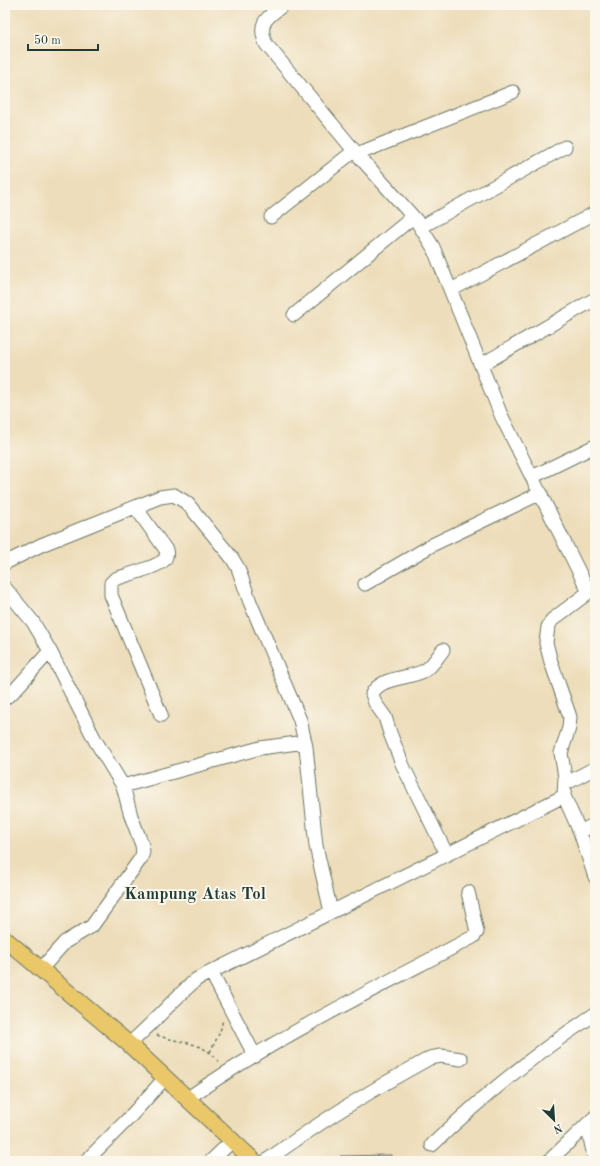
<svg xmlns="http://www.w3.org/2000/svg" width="600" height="1166" font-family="'Old Standard TT',serif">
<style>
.building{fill:#d1b5e1}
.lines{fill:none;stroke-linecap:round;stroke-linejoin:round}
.minor-casing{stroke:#677563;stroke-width:15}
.major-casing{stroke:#677563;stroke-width:18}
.path{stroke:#677563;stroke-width:1.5;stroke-dasharray:3 3;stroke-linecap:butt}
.minor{stroke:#fff;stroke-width:13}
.major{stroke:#eac769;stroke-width:16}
.labels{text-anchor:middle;stroke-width:4;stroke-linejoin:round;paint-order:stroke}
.neighbourhood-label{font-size:17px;font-weight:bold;fill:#1f3d34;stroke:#fbf7ec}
</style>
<rect width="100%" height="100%" fill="#fbf7ec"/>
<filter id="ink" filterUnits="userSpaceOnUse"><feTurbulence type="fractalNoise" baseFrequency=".025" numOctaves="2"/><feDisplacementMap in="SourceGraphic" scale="8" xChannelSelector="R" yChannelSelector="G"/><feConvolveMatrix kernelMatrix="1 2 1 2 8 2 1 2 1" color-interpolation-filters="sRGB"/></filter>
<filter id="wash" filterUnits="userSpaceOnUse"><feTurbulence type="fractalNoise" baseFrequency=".012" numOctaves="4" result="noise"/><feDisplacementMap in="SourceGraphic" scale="16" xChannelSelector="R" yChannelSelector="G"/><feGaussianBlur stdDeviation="0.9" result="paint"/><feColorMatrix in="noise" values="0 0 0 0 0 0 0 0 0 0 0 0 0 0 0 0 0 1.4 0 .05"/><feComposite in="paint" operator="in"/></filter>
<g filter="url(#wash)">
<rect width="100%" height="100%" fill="#edddba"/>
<g id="blocks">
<path class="building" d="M391 1155V1161H340V1156Z"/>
</g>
</g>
<g filter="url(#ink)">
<use href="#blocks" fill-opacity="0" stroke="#677563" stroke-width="1"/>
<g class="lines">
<defs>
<path id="minor" d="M283 5C267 18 257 22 266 44L357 154 416 220 433 247 501 415 589 592 552 620 548 627 546 643 551 662 570 717 569 728 561 753 565 777 564 796 580 832 595 877
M357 154 513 92
M271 217 354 151
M421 227 565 147
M451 290 595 213
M294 315 413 217
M481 365 595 299
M532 477 595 446
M136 508 166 550C167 553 167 555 165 559 159 567 126 575 115 579L111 583V595L161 715
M5 563 41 545 160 497 174 495 187 503 232 558 238 568 250 602 300 720 306 747 316 846 331 912
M365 584 434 544 541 493
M5 588 33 622 50 651 95 740 123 786 131 816 142 845 143 852 141 858 92 926 65 942 41 969
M443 650C438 656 433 665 427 669 412 680 381 675 372 694L375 703 385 717 390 733 403 766 447 855
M5 698 12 693 50 651
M565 784 595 768
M123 786 260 748 305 742
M580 832 595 824
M211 972 255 1056
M129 1044C153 1024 173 999 197 979L564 796
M188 1098C278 1036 377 988 473 937L477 932 468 892
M587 1124 595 1161
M432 1145C484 1095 534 1054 595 1014
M86 1161 128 1119 166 1077
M211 1161 233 1140
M266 1161C318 1123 373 1089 430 1058L441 1056 461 1059
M549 1161 595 1117"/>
<path id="major" d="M5 939 129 1044 254 1161"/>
</defs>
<use href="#minor" class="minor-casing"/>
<use href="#major" class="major-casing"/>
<path class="path" d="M157 1035C182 1045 202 1039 221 1064
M210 1052 220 1032 223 1019"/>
<use href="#minor" class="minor"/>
<use href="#major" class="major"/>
</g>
</g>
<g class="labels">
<g class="neighbourhood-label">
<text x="195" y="899">Kampung Atas Tol</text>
</g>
</g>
<rect width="600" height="1166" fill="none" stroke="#fbf7ec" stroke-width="20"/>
<g transform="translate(554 1120) rotate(155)" stroke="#fbf7ec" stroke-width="3" paint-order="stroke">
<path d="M0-3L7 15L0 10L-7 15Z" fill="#1f3d34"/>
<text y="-6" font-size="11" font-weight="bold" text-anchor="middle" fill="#1f3d34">N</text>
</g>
<path d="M28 44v6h70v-6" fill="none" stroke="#1f3d34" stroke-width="2"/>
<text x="34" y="44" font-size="12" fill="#1f3d34" stroke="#fbf7ec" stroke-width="3" paint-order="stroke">50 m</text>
</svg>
